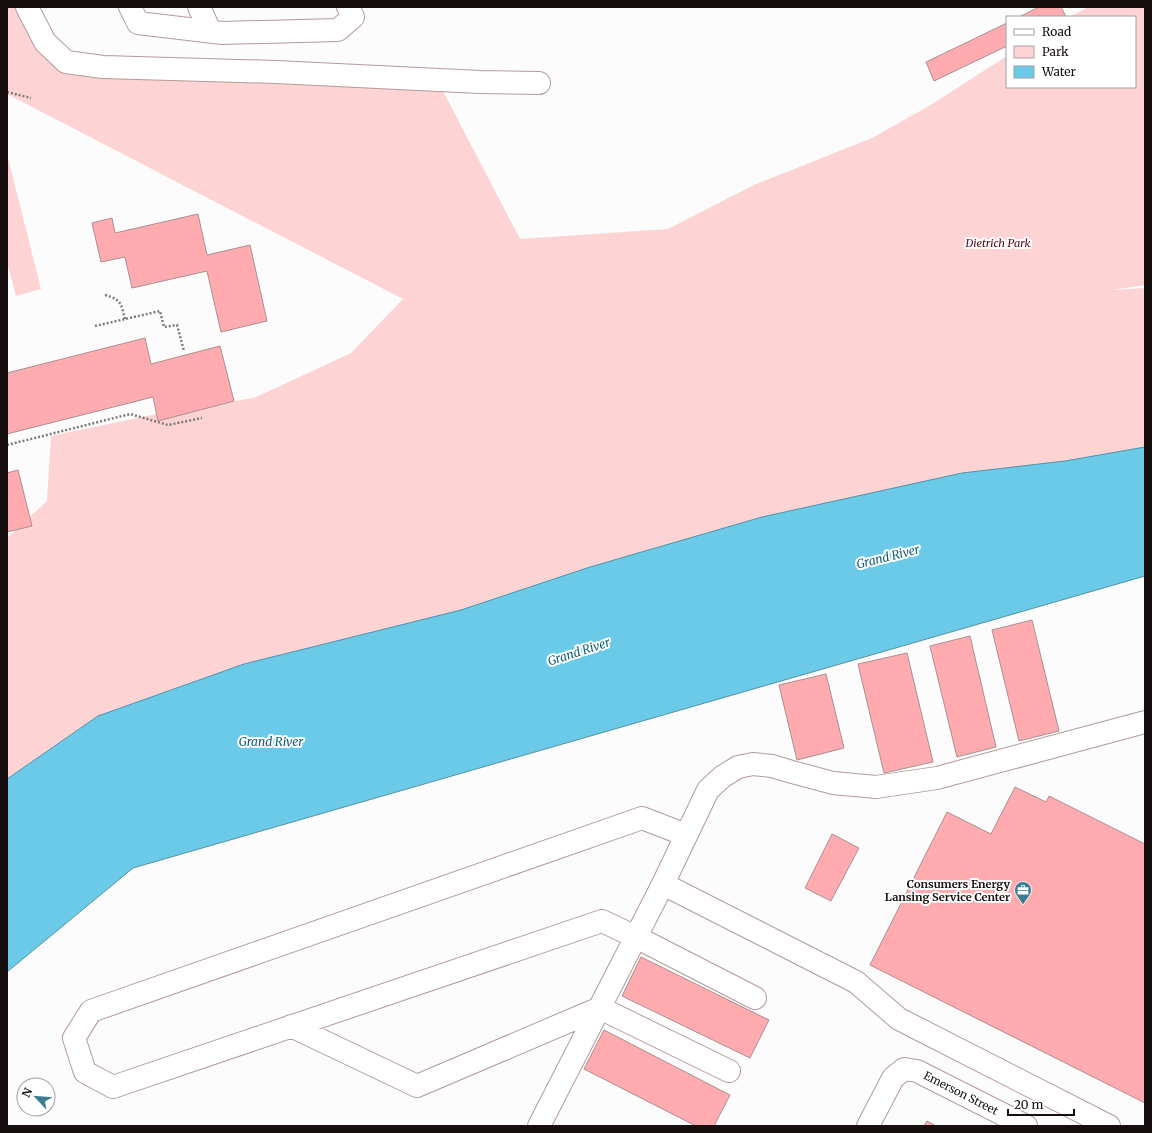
<svg xmlns="http://www.w3.org/2000/svg" width="1152" height="1133" font-family="Merriweather,serif">
<style>
.green{fill:#fdd3d4}
.water{fill:#6bcae8;stroke:#5292a7}
.building{fill:#ffabaf;stroke:#a98f90}
.lines{fill:none;stroke-linecap:round;stroke-linejoin:round}
.minor-casing{stroke:#b49a9a;stroke-width:24}
.path{stroke:#7e7a7a;stroke-width:2.5;stroke-dasharray:2 2;stroke-linecap:butt}
.minor{stroke:#fff;stroke-width:22}
.labels{text-anchor:middle;stroke-width:4;stroke-linejoin:round;paint-order:stroke}
.park-label{font-size:11px;font-style:italic;fill:#520818;stroke:#fff}
.poi-label{font-size:11px;font-weight:bold;fill:#170e0f;stroke:#fff;text-anchor:end}
.street-label{font-size:11px;fill:#170e0f;stroke:#fff}
.water-label{font-size:12px;font-style:italic;fill:#0f5e73;stroke:#fff}
</style>
<rect width="100%" height="100%" fill="#fcfcfc"/>
<path class="green" d="M7 7H18L63 53 432 70 520 239 668 229 754 185 872 138 929 106 1007 56V87H1135V17H1070L1088 7H1145V285L1111 290 1145 288V447L1065 461 590 567 461 610 244 664 98 716 7 779V538L47 501 51 436 180 409 254 398 351 353 403 299 7 94Z
M7 154 41 289 16 296 7 262Z"/>
<path class="water" d="M1145 447V576L133 868 7 972V779L98 716 244 664 461 610 590 567 762 517 962 473 1065 461Z"/>
<path class="building" d="M1039 7H1061L1066 17H1019Z
M1007 23V46L934 81 926 62Z
M198 214 207 255 250 245 267 321 221 332 207 271 132 288 125 257 101 262 92 223 112 218 115 233Z
M145 338 151 364 220 346 234 401 158 421 153 397 7 434V373Z
M18 470 32 526 7 532V473Z
M1032 620 1059 731 1019 741 992 630Z
M970 636 996 747 957 757 930 646Z
M907 653 933 762 884 773 858 664Z
M826 674 844 748 797 760 779 685Z
M1015 787 1046 802 1049 796 1145 844V1103L870 965 947 812 991 834Z
M832 834 859 848 831 901 805 888Z
M641 957 769 1020 750 1058 622 996Z
M604 1030 730 1095 714 1126H696L584 1069Z
M927 1121 936 1126H924Z"/>
<g class="lines">
<defs>
<path id="minor" d="M27 7 45 42 66 62 103 67 276 72 480 82 539 83
M130 7 138 23 222 33 338 30 353 17 348 7
M199 7 210 31
M686 835 642 818 91 1011 74 1038 85 1072 113 1087 602 921 636 937 755 998
M663 884 856 982 899 1019 1109 1126
M291 1026 417 1086 600 1008 729 1071
M539 1126 663 884 708 790 722 777 738 767 753 764 772 766 792 772 833 783 876 787 937 778 1145 722
M868 1126 893 1078 904 1069 917 1071 1026 1126"/>
</defs>
<use href="#minor" class="minor-casing"/>
<path class="path" d="M7 92 31 98
M105 295C122 300 121 304 125 319
M95 326 160 311 164 327 177 325 184 351
M7 445 130 414 168 425 202 418"/>
<use href="#minor" class="minor"/>
</g>
<defs>
<symbol id="office-pin" viewBox="-11 -11 22 30"><path d="M0 17L-7.5 6A9.5 9.5 0 1 1 7.5 6Z" fill="#3d7d91" stroke="#fff"/><path d="M-6-3h4V-5.5h4V-3h4V5H-6ZM-1-4.5V-3h2v-1.5ZM-6 0V1H6V0Z" fill="#fff"/></symbol>
</defs>
<g fill-rule="evenodd">
<use href="#office-pin" x="1013" y="880" width="20" height="27"/>
</g>
<g class="labels">
<g class="park-label">
<text x="998" y="247">Dietrich Park</text>
</g>
<g class="poi-label">
<text x="1010" y="888">Consumers Energy<tspan x="1010" dy="13">Lansing Service Center</tspan></text>
</g>
<g class="street-label">
<text transform="translate(961 1093) rotate(27)" y="4">Emerson Street</text>
</g>
<g class="water-label">
<text transform="translate(888 557) rotate(-14)" y="4">Grand River</text>
<text transform="translate(579 652) rotate(-18)" y="4">Grand River</text>
<text x="271" y="746">Grand River</text>
</g>
</g>
<rect width="1152" height="1133" fill="none" stroke="#170e0f" stroke-width="16"/>
<rect x="1006" y="16" width="130" height="72" fill="#ffffff" stroke="#a29f9f"/>
<rect x="1014" y="29" width="20" height="6" fill="#ffffff" stroke="#a29f9f"/>
<text x="1042" y="36" font-size="12" fill="#170e0f">Road</text>
<rect x="1014" y="46" width="20" height="12" fill="#fdd3d4" stroke="#a29f9f"/>
<text x="1042" y="56" font-size="12" fill="#170e0f">Park</text>
<rect x="1014" y="66" width="20" height="12" fill="#6bcae8" stroke="#a29f9f"/>
<text x="1042" y="76" font-size="12" fill="#170e0f">Water</text>
<g transform="translate(36 1097) rotate(296)"><circle r="19" fill="#ffffff" stroke="#a29f9f"/>
<path d="M0-3L7 15L0 10L-7 15Z" fill="#3d7d91"/>
<text y="-6" font-size="11" font-weight="bold" text-anchor="middle" fill="#170e0f">N</text>
</g>
<path d="M1008 1109v6h66v-6" fill="none" stroke="#170e0f" stroke-width="2"/>
<text x="1014" y="1109" font-size="12" fill="#170e0f" stroke="#ffffff" stroke-width="3" paint-order="stroke">20 m</text>
</svg>
